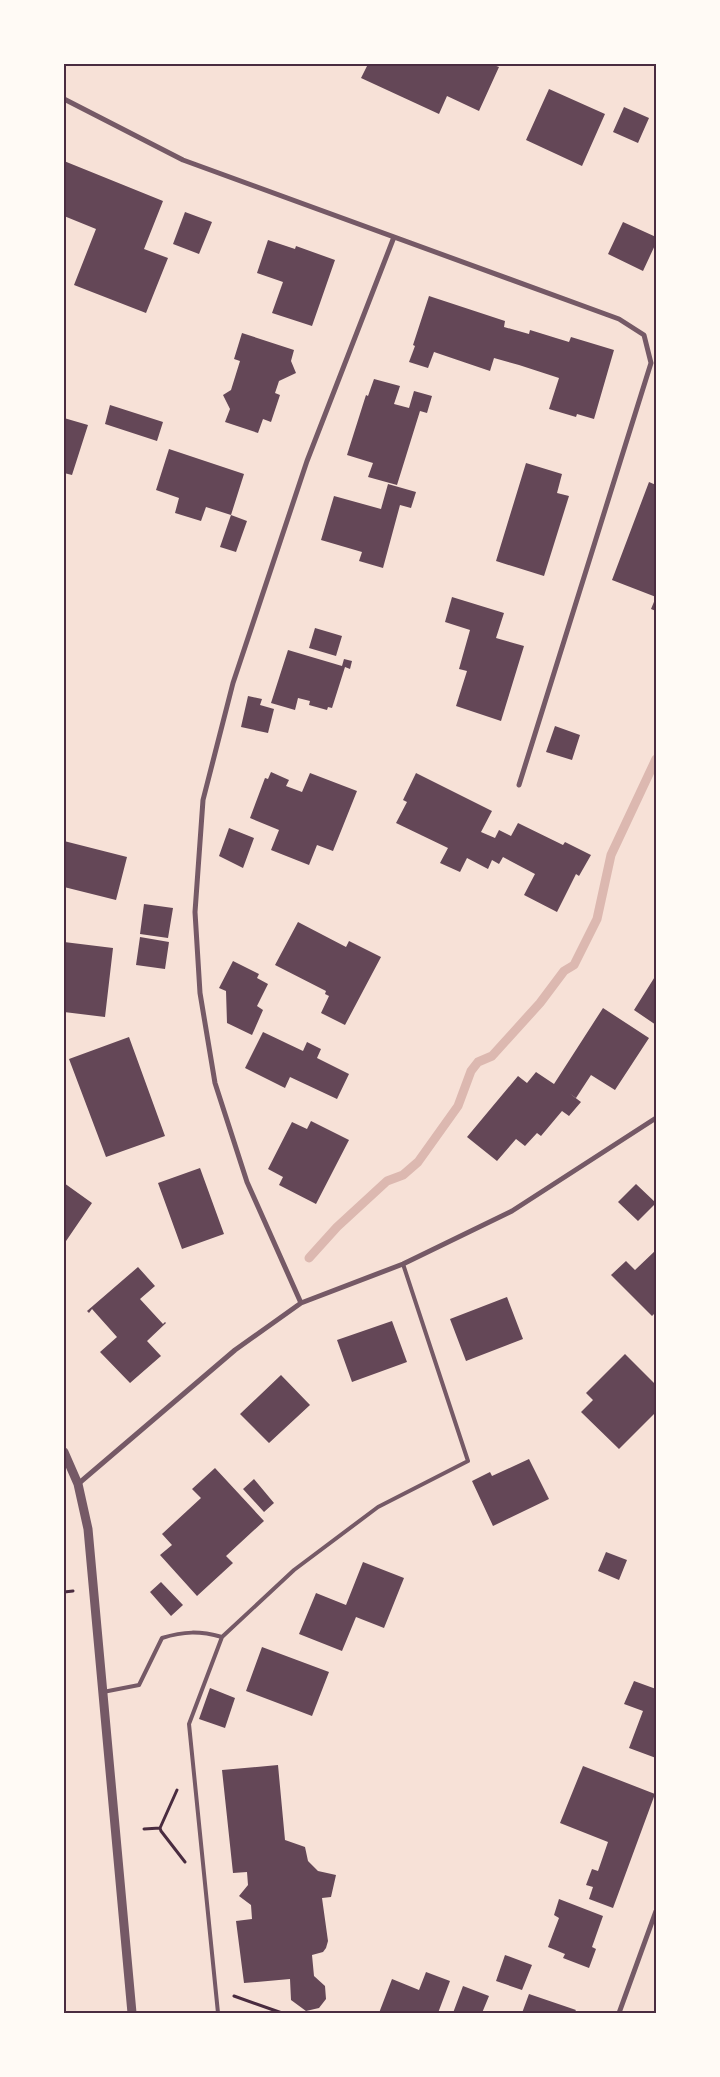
<svg xmlns="http://www.w3.org/2000/svg" width="720" height="2077" font-family="Poppins,sans-serif">
<style>
.lines{fill:none;stroke-linecap:round;stroke-linejoin:round}
.stream{stroke:#dcb8b0;stroke-width:9}
.building{fill:#644757}
.path{stroke:#4a2c40;stroke-width:3}
.service{stroke:#755966;stroke-width:4}
.minor{stroke:#755966;stroke-width:5}
.tertiary{stroke:#755966;stroke-width:9}
.neatline{fill:none;stroke:#4a2c40;stroke-width:2}
</style>
<rect width="100%" height="100%" fill="#f7e1d7"/>
<g class="lines">
<path class="stream" d="M309 1258 337 1227 387 1181 403 1175 418 1162 458 1106 471 1071 478 1062 492 1056 540 1003 564 971 574 965 597 919 611 855 656 759"/>
</g>
<path class="building" d="M368 64H491L499 67 479 111 447 96 439 114 361 78Z
M549 89 605 114 582 166 526 140Z
M624 107 649 118 638 143 613 132Z
M64 161 163 201 144 249 168 258 146 313 74 285 96 229 64 216Z
M185 212 212 222 199 254 173 244Z
M623 222 656 237V243L643 271 608 254Z
M268 240 295 249 296 246 335 260 312 326 272 313 283 282 257 273Z
M429 296 505 321 504 327 529 334 530 330 569 342 571 337 614 350 594 419 577 414 576 417 549 409 559 378 519 365 494 358 490 371 434 352 428 368 409 362 415 346 413 345Z
M242 333 294 350 291 361 296 373 279 381 275 393 280 395 271 422 263 419 258 433 225 422 230 409 223 395 231 390 240 361 234 359Z
M374 379 400 386 394 404 409 408 414 391 432 396 427 413 420 411 397 485 368 477 373 463 347 455 366 395 368 396Z
M110 405 163 422 157 441 105 424Z
M64 418 88 425 72 475 64 473Z
M169 449 244 474 231 515 206 507 201 521 175 513 179 498 156 490Z
M526 463 562 474 557 493 569 496 544 576 496 561Z
M649 482 656 485V611L651 609 656 597 612 580Z
M388 484 416 492 411 508 400 505 383 568 359 561 362 552 321 540 334 496 381 509Z
M231 515 247 521 236 552 220 547Z
M452 597 504 613 496 638 524 646 501 721 456 706 467 671 459 669 470 630 445 622Z
M315 628 342 636 336 656 309 648Z
M288 650 342 666 344 659 352 661 350 669 345 667 332 708 328 707 327 710 309 705 310 701 298 698 295 710 271 703Z
M248 696 262 699 260 705 274 709 268 733 241 727Z
M555 726 580 735 572 760 546 752Z
M271 772 289 780 286 786 302 792 310 773 357 791 333 851 317 845 309 865 271 850 279 830 250 818 265 778 268 779Z
M416 773 492 811 481 832 495 838 499 830 511 836 518 823 563 845 565 842 591 855 579 876 576 874 557 912 524 895 535 874 503 857 499 864 492 860 488 869 467 858 460 872 440 863 448 848 396 823 407 802 403 800Z
M229 828 254 838 243 868 219 856Z
M64 841 127 857 116 900 64 887Z
M144 904 173 908 168 938 140 934Z
M298 922 346 947 349 941 381 957 345 1025 321 1013 329 996 325 994 326 991 275 965Z
M140 937 169 942 165 969 136 965Z
M64 942 113 948 105 1017 64 1012Z
M233 961 259 974 257 978 268 984 257 1006 263 1010 252 1035 227 1023 226 991 219 988Z
M656 975V1025L634 1010Z
M603 1008 649 1038 615 1090 591 1075 576 1098 569 1093 581 1102 569 1116 562 1111 541 1136 537 1133 525 1146 516 1139 497 1161 467 1137 518 1076 527 1083 536 1072 554 1084Z
M263 1032 303 1051 307 1042 321 1049 317 1058 349 1074 337 1099 290 1077 285 1088 245 1068Z
M129 1037 165 1136 106 1157 69 1059Z
M311 1121 349 1140 316 1204 279 1185 283 1177 268 1169 292 1122 307 1129Z
M200 1168 224 1234 182 1249 158 1183Z
M64 1183 92 1203 64 1244Z
M636 1184 656 1203 638 1221 618 1202Z
M656 1250V1312L652 1316 611 1275 626 1261 635 1270Z
M138 1267 155 1286 140 1299 163 1324 165 1322 166 1323 147 1341 161 1356 130 1383 100 1352 117 1337 92 1309 89 1313 87 1311Z
M507 1297 523 1339 466 1361 450 1319Z
M392 1321 407 1362 352 1382 337 1340Z
M625 1354 656 1385V1412L619 1449 581 1412 593 1400 586 1393Z
M281 1375 310 1405 269 1443 240 1414Z
M529 1459 549 1499 493 1526 472 1481 490 1472 492 1476Z
M215 1468 264 1521 226 1556 233 1563 197 1596 160 1555 172 1545 162 1534 201 1498 192 1489Z
M254 1479 274 1503 264 1512 243 1489Z
M606 1552 627 1560 619 1580 598 1571Z
M363 1562 404 1578 384 1628 356 1617 342 1651 299 1634 316 1593 346 1605Z
M161 1582 183 1605 171 1616 150 1592Z
M262 1647 329 1672 312 1716 246 1691Z
M634 1681 656 1689V1758L629 1748 643 1711 624 1704Z
M210 1688 235 1698 225 1728 199 1719Z
M278 1765 285 1840 305 1847 308 1861 318 1871 336 1875 331 1897 322 1898 328 1941 326 1948 323 1952 312 1955 314 1976 325 1986 326 1999 319 2008 306 2011 291 2000 290 1979 244 1983 236 1921 252 1919 251 1905 239 1896 248 1885 247 1872 233 1873 222 1770Z
M583 1766 655 1794 613 1908 589 1899 593 1887 586 1885 592 1869 598 1871 608 1842 560 1823Z
M559 1899 603 1916 592 1947 596 1949 589 1968 563 1958 565 1954 548 1947 559 1918 554 1915Z
M505 1955 532 1965 522 1990 496 1981Z
M426 1972 450 1981 438 2013H379L392 1979 419 1990Z
M463 1986 489 1996 482 2013H453Z
M529 1994 576 2010 574 2013H522Z"/>
<g class="lines">
<path class="path" d="M64 1592 73 1591
M177 1790 160 1828 161 1831 185 1862
M144 1829 160 1828
M234 1996 282 2013"/>
<path class="service" d="M103 1692 139 1685 162 1638C184 1631 200 1631 222 1637
M218 2013 189 1724 222 1637 294 1570 378 1507 468 1461 403 1264"/>
<path class="minor" d="M64 99 183 160 619 319 644 335 651 363 519 785
M301 1303 247 1182 215 1083 200 993 195 912 203 800 233 683 307 461 394 237
M78 1484 235 1350 301 1303 403 1264 512 1211 656 1118
M619 2013 656 1911"/>
<path class="tertiary" d="M64 1452 78 1484 88 1529 132 2013"/>
</g>
<rect width="720" height="2077" fill="none" stroke="#fffaf5" stroke-width="130"/>
<rect x="65" y="65" width="590" height="1947" class="neatline"/>
</svg>
